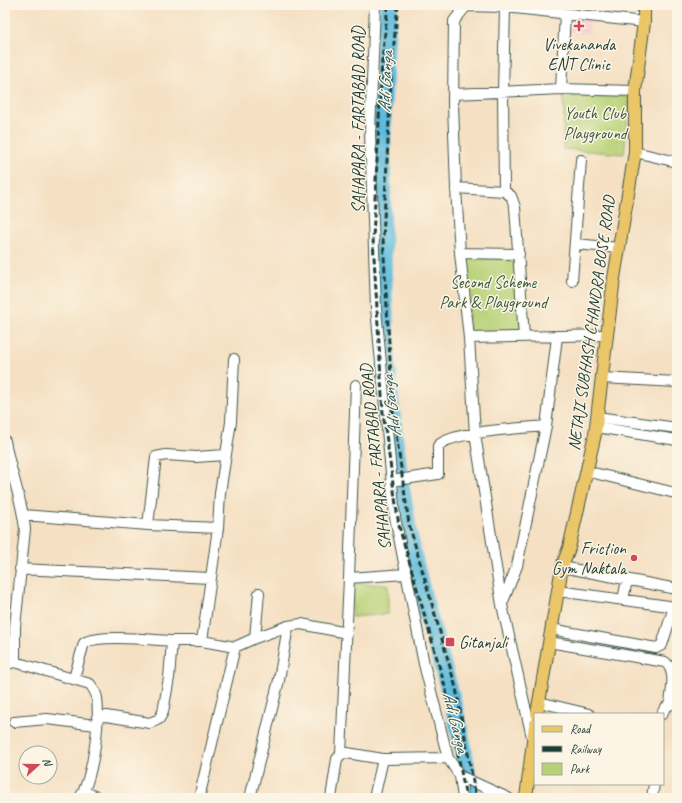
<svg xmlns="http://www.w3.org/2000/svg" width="682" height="803" font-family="Caveat,sans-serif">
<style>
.built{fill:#f7cfd4}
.green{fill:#b7d176;stroke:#6b8755}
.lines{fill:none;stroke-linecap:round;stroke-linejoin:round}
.river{stroke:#5fbbdd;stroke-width:18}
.minor-casing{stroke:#3f5549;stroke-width:12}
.major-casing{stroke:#3f5549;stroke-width:14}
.minor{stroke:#fff;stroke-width:10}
.major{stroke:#ebc669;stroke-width:12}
.rail{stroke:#1f3d34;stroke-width:3;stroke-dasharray:6 3;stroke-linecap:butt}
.poi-dot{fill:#d1495b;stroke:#fcf5e5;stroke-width:1.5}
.labels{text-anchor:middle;stroke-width:3;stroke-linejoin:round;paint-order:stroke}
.poi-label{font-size:17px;fill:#1f3d34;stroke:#fcf5e5}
.park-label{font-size:17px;fill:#3d5b41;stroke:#fcf5e5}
.street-label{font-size:17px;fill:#1f3d34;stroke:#fcf5e5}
.water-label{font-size:18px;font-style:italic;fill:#2f5c5e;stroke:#fcf5e5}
</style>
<rect width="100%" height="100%" fill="#fcf5e5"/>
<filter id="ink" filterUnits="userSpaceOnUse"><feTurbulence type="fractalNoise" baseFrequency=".025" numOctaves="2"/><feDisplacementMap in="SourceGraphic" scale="8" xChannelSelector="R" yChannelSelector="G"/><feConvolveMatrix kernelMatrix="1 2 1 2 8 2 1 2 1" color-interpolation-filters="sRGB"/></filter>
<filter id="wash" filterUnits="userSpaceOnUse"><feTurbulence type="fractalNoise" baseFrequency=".012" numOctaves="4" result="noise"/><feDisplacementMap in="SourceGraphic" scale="16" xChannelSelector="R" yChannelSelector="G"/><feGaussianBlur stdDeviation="0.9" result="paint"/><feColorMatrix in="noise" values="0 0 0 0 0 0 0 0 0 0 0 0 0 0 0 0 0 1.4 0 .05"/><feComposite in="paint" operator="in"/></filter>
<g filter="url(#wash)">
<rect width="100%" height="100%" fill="#f5e0c3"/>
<path class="built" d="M568 18 590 19 589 33 568 32Z"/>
<path class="green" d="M564 90 630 96 624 154 563 149Z
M464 257H518L521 335 470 337Z
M353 584H388V614L352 617Z"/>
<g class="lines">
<path class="river" d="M389 5C382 69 382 134 382 198 382 308 387 411 406 519 421 613 462 704 470 798"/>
</g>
</g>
<g filter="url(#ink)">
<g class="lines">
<defs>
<path id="minor" d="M375 5 370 132 376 308 395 517 424 664 448 758 460 776 508 798
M467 6 505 7 644 22
M561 89 565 14
M454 94 561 89 635 91
M635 152 677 162
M456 188 453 104 454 21 467 5
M504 191 503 92 505 7
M575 244 619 248
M460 253 519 254
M572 281 581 160
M469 338 460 253 456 188 504 191 511 196 515 207 524 337
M234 359 231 422 220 493 218 528 202 641 235 647 255 638 259 593
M602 378 677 382
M597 417 677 428
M596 427 677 440
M5 441C10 471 22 499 25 529L15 627V662L90 684C93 688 96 692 97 698 100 722 93 777 80 798
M586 471 675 493 677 492
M391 481 438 474V446C451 431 524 428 546 426
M23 515 148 525 218 528
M148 525 156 457 166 455 196 457 225 455
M562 567 677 589
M20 569 210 578
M349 578 356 385
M623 600 627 580
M502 604 517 566 546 426 557 337
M551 629 656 648 662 645 672 613V609L669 606 558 591
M255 638 288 626 301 624 347 633
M172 641H202
M549 642 665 662C677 671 671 691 670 704
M5 664 15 662
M74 678 84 643C100 634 152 640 172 641L169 678 163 712 159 719 150 723 106 716 97 717
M539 702 589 714
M662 714C665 706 669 704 677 703
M14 722 47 719 96 725
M532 737 502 605 475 434 469 338 607 335
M341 754 349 578 405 574
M460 776 463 798
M84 792 100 798
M199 798 235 647
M250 798 279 680 288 626
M331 798 337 759 341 754 347 753 383 759 448 758
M374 798 383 759
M652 798 654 784"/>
<path id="major" d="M537 714 562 567 569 548 595 434 614 278 635 152V91L644 22V5
M526 798 535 725"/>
</defs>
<use href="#minor" class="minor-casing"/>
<use href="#major" class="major-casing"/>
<use href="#minor" class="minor"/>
<use href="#major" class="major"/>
<path class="rail" d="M388 5 382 61 373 239 383 413 399 526 446 690 466 798
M398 5 392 62 383 239 393 412 409 524 456 688 476 798"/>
</g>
</g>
<g class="poi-dot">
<path d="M577 20h4v4h4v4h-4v4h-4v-4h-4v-4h4z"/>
<circle cx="634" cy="558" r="4"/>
<rect x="445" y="637" width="10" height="10" rx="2"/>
</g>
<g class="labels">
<g class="poi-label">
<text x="579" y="50">Vivekananda<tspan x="579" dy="20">ENT Clinic</tspan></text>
<text x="626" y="554" text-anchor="end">Friction<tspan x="626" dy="20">Gym Naktala</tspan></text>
<text x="459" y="648" text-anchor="start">Gitanjali</text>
</g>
<g class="park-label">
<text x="595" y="119">Youth Club<tspan x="595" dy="20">Playground</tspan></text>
<text x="493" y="288">Second Scheme<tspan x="493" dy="20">Park &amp; Playground</tspan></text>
</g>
<g class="street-label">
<text transform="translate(358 120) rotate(-90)" y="6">SAHAPARA - FARTABAD ROAD</text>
<text transform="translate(591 323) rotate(-82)" y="6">NETAJI SUBHASH CHANDRA BOSE ROAD</text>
<text transform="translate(375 457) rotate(-96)" y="6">SAHAPARA - FARTABAD ROAD</text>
</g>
<g class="water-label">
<text transform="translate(385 82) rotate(-87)" y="6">Adi Ganga</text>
<text transform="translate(391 406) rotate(-97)" y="6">Adi Ganga</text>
<text transform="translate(456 722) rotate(76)" y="6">Adi Ganga</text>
</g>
</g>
<rect width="682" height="803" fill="none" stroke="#fcf5e5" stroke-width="20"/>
<rect x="534" y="713" width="130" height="72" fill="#fcf5e5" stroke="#a4ab9e"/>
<rect x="542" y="726" width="20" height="6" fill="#ebc669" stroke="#a4ab9e"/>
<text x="570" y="733" font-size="12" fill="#1f3d34">Road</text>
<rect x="542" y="746" width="20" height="6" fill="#1f3d34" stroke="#a4ab9e"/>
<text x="570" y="753" font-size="12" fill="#1f3d34">Railway</text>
<rect x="542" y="763" width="20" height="12" fill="#b7d176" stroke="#a4ab9e"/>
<text x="570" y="773" font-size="12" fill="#1f3d34">Park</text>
<g transform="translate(38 765) rotate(69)"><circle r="19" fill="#fcf5e5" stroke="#a4ab9e"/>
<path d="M0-3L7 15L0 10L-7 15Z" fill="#d1495b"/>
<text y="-6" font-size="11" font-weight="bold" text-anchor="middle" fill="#1f3d34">N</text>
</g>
</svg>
